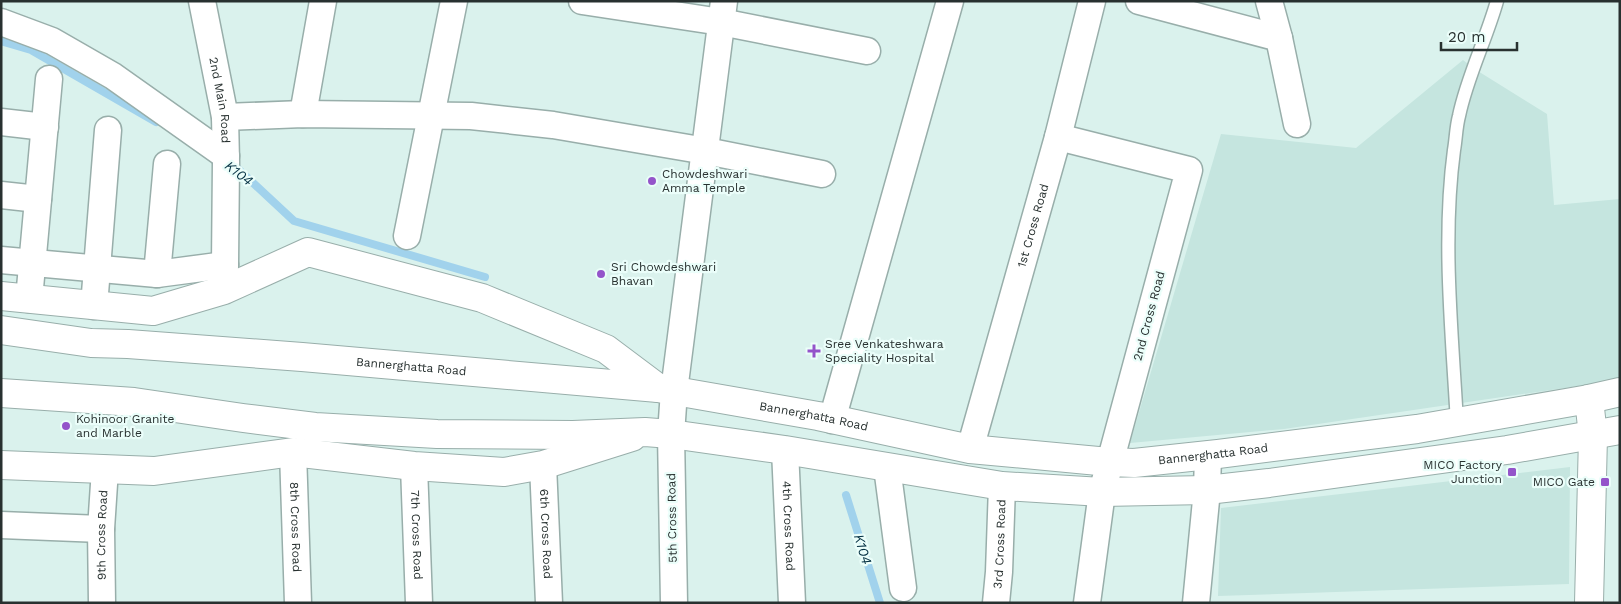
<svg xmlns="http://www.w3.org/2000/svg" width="1621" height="604" font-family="'Work Sans',sans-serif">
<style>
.built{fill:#c5e5df}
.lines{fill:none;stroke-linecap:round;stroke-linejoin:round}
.stream{stroke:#a1d2ec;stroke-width:8}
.service-casing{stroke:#98aeaa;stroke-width:15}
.minor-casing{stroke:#98aeaa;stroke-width:29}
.tertiary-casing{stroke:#98aeaa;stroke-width:30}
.secondary-casing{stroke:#98aeaa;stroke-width:30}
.service{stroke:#fff;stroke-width:12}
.minor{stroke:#fff;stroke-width:26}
.tertiary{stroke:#fff;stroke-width:28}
.secondary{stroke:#fff;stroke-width:28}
.poi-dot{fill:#9454ca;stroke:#ebfefa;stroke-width:2}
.labels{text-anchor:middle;stroke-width:4.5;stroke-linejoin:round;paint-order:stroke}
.street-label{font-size:12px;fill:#283130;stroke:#ebfefa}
.poi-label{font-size:12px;fill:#283130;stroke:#ebfefa;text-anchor:start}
.water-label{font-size:14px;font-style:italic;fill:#053143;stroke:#ebfefa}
</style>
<rect width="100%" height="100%" fill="#daf2ed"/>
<path class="built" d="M1463 60 1473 68 1547 114 1554 205 1620 199V378L1585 385 1284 429 1130 443 1221 134 1356 148Z
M1570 467 1569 584 1218 596 1221 508Z"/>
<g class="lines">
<path class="stream" d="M1 41 31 50 156 122
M231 165 237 168 294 221 485 277
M846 495 880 603"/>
<defs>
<path id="service" d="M1457 423C1452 332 1442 240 1454 150 1456 139 1456 127 1459 116 1467 77 1486 40 1497 1"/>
<g id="minor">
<path id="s1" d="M202 1 225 117 226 162 225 265 224 290"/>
<path d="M582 1 721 22 867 51"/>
<path d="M1139 1 1279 38 1297 124"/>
<path d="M1269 1 1279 38"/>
<path d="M1 22 52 41 113 76 226 156"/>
<path d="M303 114 323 1"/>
<path d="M225 117 303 114 471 116 553 125 706 151 822 174"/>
<path d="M1 122 45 127"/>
<path d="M1058 137 1189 170 1102 492 1087 603"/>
<path d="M1 195 38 199"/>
<path d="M407 236 454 1"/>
<path d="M1 260 157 274 225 265"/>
<path d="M157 274 167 164"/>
<path d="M29 299 49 79"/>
<path d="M94 306 108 130"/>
<path d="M832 420 950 1"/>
<path id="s2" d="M970 449 1058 137 1092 1"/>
<path id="s3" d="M785 450 792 603"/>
<path id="s4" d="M293 452 298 603"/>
<path id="s5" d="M543 465 549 603"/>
<path id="s6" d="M414 466 419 603"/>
<path d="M887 467 903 588"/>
<path d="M1 525 101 529"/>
<path id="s7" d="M102 603 101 529 105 469"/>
<path d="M674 603 671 434 674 391 724 1"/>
<path id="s8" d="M996 603 999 572 1002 486"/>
<path d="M1196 603 1207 490 1208 455"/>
</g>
<path id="tertiary" d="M1 296 153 311 224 290 308 252 482 298 606 349 658 388
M1589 399 1593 436 1589 603
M1 465 154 471 293 452 414 466 504 472 543 465 632 437"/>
<g id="secondary">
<path id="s9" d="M1 330 91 343 128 344 302 357 658 388 818 416 970 449 1109 462 1134 463 1218 454 1417 429 1589 399 1620 392"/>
<path d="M1 393 134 402 243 418 315 427 437 434 573 435 645 432 671 434 785 450 1002 486 1102 492 1207 490 1269 483 1507 450 1620 430"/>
</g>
</defs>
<use href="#service" class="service-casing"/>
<use href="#minor" class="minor-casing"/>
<use href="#tertiary" class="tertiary-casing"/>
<use href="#secondary" class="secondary-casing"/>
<use href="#service" class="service"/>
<use href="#minor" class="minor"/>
<use href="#tertiary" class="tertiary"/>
<use href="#secondary" class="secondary"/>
</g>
<g class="poi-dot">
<circle cx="652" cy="181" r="5"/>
<circle cx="601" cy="274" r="5"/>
<path d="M811.5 343.5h5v5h5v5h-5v5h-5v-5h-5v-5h5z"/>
<circle cx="66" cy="426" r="5"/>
<rect x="1507" y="467" width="10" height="10" rx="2.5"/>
<rect x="1600" y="477" width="10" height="10" rx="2.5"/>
</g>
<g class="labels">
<g class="street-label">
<text dy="4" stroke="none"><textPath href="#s1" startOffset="101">2nd Main Road</textPath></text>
<text dy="4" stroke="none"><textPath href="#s2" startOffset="232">1st Cross Road</textPath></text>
<text transform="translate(1149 316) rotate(-75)" y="4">2nd Cross Road</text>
<text dy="4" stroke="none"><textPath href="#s9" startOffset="412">Bannerghatta Road</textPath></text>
<text dy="4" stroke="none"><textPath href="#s9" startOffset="818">Bannerghatta Road</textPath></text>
<text dy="4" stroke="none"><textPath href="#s9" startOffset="1222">Bannerghatta Road</textPath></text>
<text transform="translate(672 518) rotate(-91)" y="4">5th Cross Road</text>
<text dy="4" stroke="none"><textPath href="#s4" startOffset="75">8th Cross Road</textPath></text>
<text dy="4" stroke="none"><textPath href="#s3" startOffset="76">4th Cross Road</textPath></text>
<text dy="4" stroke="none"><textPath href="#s6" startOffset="69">7th Cross Road</textPath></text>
<text dy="4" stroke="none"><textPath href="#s5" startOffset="69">6th Cross Road</textPath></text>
<text dy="4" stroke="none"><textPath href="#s7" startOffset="68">9th Cross Road</textPath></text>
<text dy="4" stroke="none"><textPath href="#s8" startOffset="59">3rd Cross Road</textPath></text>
</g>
<g class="poi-label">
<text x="662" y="178">Chowdeshwari<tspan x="662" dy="14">Amma Temple</tspan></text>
<text x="611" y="271">Sri Chowdeshwari<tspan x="611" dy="14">Bhavan</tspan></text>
<text x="825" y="348">Sree Venkateshwara<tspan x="825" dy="14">Speciality Hospital</tspan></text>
<text x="76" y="423">Kohinoor Granite<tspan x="76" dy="14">and Marble</tspan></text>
<text x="1502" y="469" text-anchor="end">MICO Factory<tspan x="1502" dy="14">Junction</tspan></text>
<text x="1595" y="486" text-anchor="end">MICO Gate</text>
</g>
<g class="water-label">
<text transform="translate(239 173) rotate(38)" y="5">K104</text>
<text transform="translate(863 549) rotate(73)" y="5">K104</text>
</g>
</g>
<rect width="1621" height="604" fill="none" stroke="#283130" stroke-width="5"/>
<path d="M1441 42v8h76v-8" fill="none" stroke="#283130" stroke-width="2.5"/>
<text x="1448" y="42" font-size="15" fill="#283130" stroke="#ebfefa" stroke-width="4" paint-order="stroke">20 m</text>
</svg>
